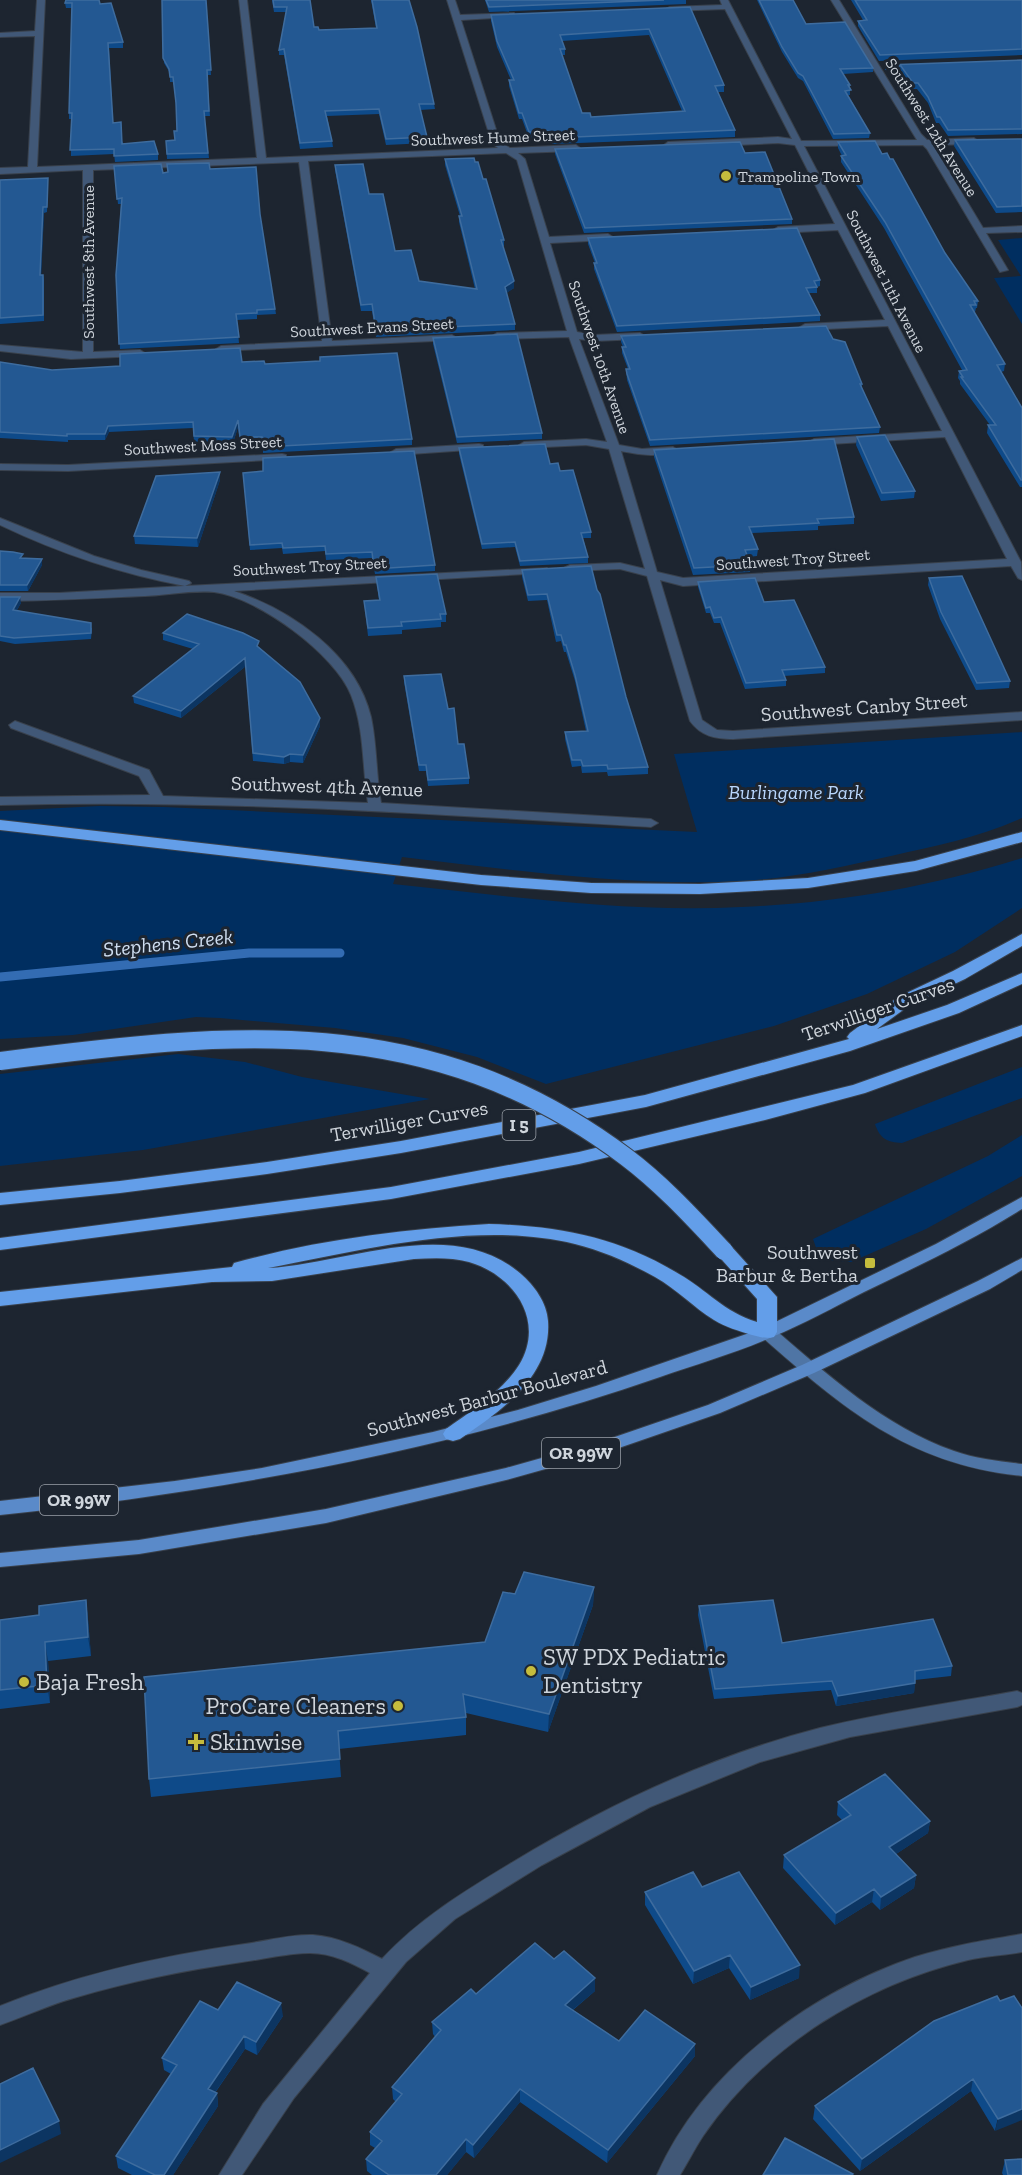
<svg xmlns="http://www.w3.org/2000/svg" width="1022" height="2175" font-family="'Zilla Slab',serif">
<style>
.green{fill:#002e60}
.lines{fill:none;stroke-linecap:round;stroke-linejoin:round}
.stream{stroke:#336cb3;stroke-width:9}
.street-casing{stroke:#39414c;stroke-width:2}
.secondary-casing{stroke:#39414c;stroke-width:2}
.primary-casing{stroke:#39414c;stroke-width:2}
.highway-casing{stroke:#39414c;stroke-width:2}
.street{fill:#415877;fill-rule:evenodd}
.secondary{fill:#4f75a5;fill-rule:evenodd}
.primary{fill:#5a8ac9;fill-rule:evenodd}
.highway{fill:#639ee9;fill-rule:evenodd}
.highway-bridge-casing{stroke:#39414c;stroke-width:20;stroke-linecap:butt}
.highway-bridge{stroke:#639ee9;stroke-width:18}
.wall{fill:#0e4a89;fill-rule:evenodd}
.shaded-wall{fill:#0c3562}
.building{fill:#235892;stroke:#3e6c9e;stroke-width:1.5;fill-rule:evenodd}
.poi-dot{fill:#c5bc3d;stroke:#1d2530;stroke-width:2}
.labels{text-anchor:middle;stroke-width:6;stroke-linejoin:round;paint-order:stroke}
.far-street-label{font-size:16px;fill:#cfd5dc;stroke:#1d2530}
.far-poi-label{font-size:16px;fill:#cfd5dc;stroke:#1d2530;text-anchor:start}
.shield{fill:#1d2530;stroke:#9aa0a8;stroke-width:1.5}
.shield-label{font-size:18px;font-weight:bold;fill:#cfd5dc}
.street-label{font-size:20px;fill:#cfd5dc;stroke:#1d2530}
.park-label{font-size:20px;font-style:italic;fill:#b9d7fe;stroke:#1d2530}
.poi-label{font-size:20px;fill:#cfd5dc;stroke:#1d2530;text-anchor:end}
.water-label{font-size:21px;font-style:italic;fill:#cfdef1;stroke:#1d2530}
.near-poi-label{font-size:24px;fill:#cfd5dc;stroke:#1d2530;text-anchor:start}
</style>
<rect width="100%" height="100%" fill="#1d2530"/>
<path class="green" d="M1022 238V324L994 278 1021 276 998 240Z
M1022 732V818C981 837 935 846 891 856 842 867 793 878 743 881 629 887 515 870 402 857L393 884C508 896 625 913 741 907 837 903 931 887 1022 858V908L955 952 867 994 774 1026 546 1084 477 1057 403 1038 335 1028 220 1018 196 1017 73 1035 0 1039V811L100 806 164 807 697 832 674 754Z
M178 1054 245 1062 302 1077 430 1099 143 1150 0 1166V1074Z
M1022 1067V1098L902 1143C887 1142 880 1139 875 1124Z
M1022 1135V1176L926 1229 851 1262 820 1259 813 1239 988 1156Z"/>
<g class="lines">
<path class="stream" d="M0 977 249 953H340"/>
<defs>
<path id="street" d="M37 0H45L37 167 257 158 239 0H247L266 158 498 148 492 143 447 0H455L460 15 514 13 515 15 511 17 461 20 500 142 510 148 576 145 580 148 576 151 518 153 525 159 549 237 608 234 613 237 608 240 550 243 577 332 594 335 640 333 645 336 640 339 594 341 579 339 619 445 642 449 673 447 678 450C667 459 635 454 621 451L657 572 683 578 1007 559 945 437 814 445 809 442 814 439 942 431 888 326 805 330 800 327 805 324 885 320 838 230 778 233 773 230 778 227 835 224 795 145 778 143 668 148 664 145 668 142 778 137 792 139 725 9 670 11 666 9 670 7 722 5 720 0H728L801 141 917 140 831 0H839L921 134 927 140 974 138 978 141 974 144 933 145 983 228 1022 226V232L986 233 1008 270 1000 272 927 149 923 145 804 146 1021 562 1022 580 1018 578 1011 566 683 586 660 580 702 720 717 730 733 731 1022 712V720L733 739C715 739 701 736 690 721L647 576 620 569 570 571 564 568 570 565 620 563 645 569 609 449 586 445 524 448 519 445 524 442 586 439 607 442 569 337 497 339 492 336 497 333 567 331 517 160 506 153 308 161 332 341 452 335 457 338 456 340 217 351 216 349 221 346 322 341 299 162 93 170V352L140 350 145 353 140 356 71 359 0 351V345L83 352V170L0 174V168L28 167 35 36 0 37V33L35 31Z
M479 444 483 445V449L396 455 391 452 396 449Z
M282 454 286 455V459L68 471 0 470V464L68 465Z
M0 518 94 556 141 570 189 581 191 583 185 586 547 568V572L543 573 234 591C291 610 356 654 371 717 377 745 376 775 381 803L651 819 658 823 651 827C434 814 217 799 0 805V797L150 795 139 776 11 728 9 725 15 721 149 770 163 796 368 803C362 767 365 730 351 695 335 654 257 597 214 592 192 590 167 595 145 596 97 598 49 601 0 601V593H59L185 586C120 574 59 553 0 525Z
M1017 1691 1022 1693V1705L1017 1707 850 1737 760 1762 650 1807 542 1865 455 1919 406 1962 294 2098 242 2175H219L263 2104 370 1973C352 1963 332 1953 310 1953 288 1953 264 1959 242 1962 187 1970 131 1981 77 1997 51 2004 26 2016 0 2025V2006C79 1974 160 1956 245 1944 266 1941 291 1934 313 1935 338 1937 361 1948 382 1959 420 1918 465 1891 513 1862 609 1804 712 1756 820 1728 885 1712 952 1703 1017 1691Z
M1022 1934V1952C1004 1955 985 1956 968 1960 864 1985 764 2047 703 2136 695 2148 688 2162 680 2175H657C703 2071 809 1993 915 1957 950 1946 986 1940 1022 1934Z"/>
<path id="secondary" d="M767 1326 773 1328C828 1375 885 1427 954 1451 976 1459 999 1461 1022 1464V1476C908 1464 844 1409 761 1336L759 1332 761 1328Z"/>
<path id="primary" d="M1022 1197V1209C971 1241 918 1266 864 1292 834 1307 804 1324 772 1337 736 1353 697 1364 660 1377 446 1451 225 1491 0 1515V1501L175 1481 262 1468 433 1432 518 1410 596 1386 761 1329 936 1244Z
M1022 1258V1270L990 1289 814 1373 720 1413 613 1450 506 1480 326 1523 139 1554 0 1567V1553L139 1540 326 1509 506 1468 609 1439 708 1405 802 1365 978 1281Z"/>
<path id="highway" d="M0 820 481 875 591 883 700 884 808 878 915 861 1022 832V842L916 871 808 888 700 894 591 893 481 885 0 830Z
M1022 934V946L965 979 910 1005 877 1029 947 1005 1022 973V984L959 1013 850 1051 646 1107 401 1153 267 1174 120 1193 0 1205V1193L120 1181 267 1162 401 1141 645 1095 849 1039 847 1037 850 1033 898 997 953 971Z
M1022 1025V1036L865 1093 765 1120 579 1164 391 1199 0 1250V1238L391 1187 579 1152 853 1085Z
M489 1224C559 1226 618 1237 679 1274 707 1290 724 1312 757 1322V1299L714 1251 717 1246 724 1245 731 1246 777 1297V1332L774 1337C766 1339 760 1337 752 1335 739 1331 725 1327 714 1320 693 1307 678 1290 655 1277 630 1263 603 1251 575 1244 478 1220 364 1250 268 1268 347 1264 452 1214 521 1274 534 1285 547 1303 548 1321 552 1376 501 1411 460 1439L453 1441 446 1439 443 1434 446 1429C471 1411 502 1392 519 1365 546 1321 514 1275 469 1262 451 1257 432 1258 414 1259L272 1281 212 1282 0 1306V1292L232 1267 234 1263C316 1240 404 1229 489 1224Z"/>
</defs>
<use href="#street" class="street-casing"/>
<use href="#secondary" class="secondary-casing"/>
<use href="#primary" class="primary-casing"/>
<use href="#highway" class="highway-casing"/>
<use href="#street" class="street"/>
<use href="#secondary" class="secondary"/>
<use href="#primary" class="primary"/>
<use href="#highway" class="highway"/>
<defs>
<path id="highway-bridge" d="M0 1061C230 1032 428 1008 626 1157 662 1184 693 1218 724 1251"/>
</defs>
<use href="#highway-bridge" class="highway-bridge-casing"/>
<use href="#highway-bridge" class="highway-bridge"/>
</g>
<path class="wall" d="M162 0H206L211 75H207L210 116H204L209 158 167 159 166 141 175 140 177 131 176 106 174 82H170V73L164 63Z
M272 0H310L314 27 319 30 376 28 371 0H409L434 104 435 109 420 110 427 137V143L386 145 379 114 327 116 332 141 333 147 300 149 284 55H279V50L286 12H274Z
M485 0H686V4L489 12Z
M757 0H793L806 24 873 68V72L843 74 850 85V95H848L870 133 869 138 833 139 803 81 798 78 782 52Z
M851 0H1022V55L879 61 858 26V21L863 20Z
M65 3 100 4 123 42V48H109L113 123 123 143 158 154V160L115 162 114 154 71 156V119H69V113L72 8H66Z
M690 7 724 85V92H718L735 130V137L552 144 549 137 529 138 522 119H519L509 86V80H511L497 47 491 21V15ZM649 35 682 111 591 117 582 113 562 55H565V49L562 41Z
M1022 60V134L948 136 939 123H936L928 103 917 89H913L901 71 885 70V65Z
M1022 139V212L996 213 954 146 955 140Z
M838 142 882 154 945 253 978 301 977 308H976L975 312H974L1005 364 1004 371 1001 372 1022 408V487H1020L987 433 988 425H990L960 384V381L958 378 959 371 962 370 884 228 841 162V156H842L838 148Z
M555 149 745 153 792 219V224L584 233 555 154Z
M445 159 483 179 504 240V246H503L514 288 506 293 515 324V330L376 337 372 311H361L335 170V165L369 194 395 251 419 281 475 289 459 222V216H460L445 165Z
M114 166 163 173 210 169 260 214 276 314 257 315V319L237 320 239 343 120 349 116 275 121 204H118Z
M48 178 47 212 44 213 41 275H43L44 280V321L0 324V180Z
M588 238 820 280V286L817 287V293H809L820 315V321L617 332 594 269V263H595L588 244Z
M621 336 833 339 862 384V388L880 427 879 433 650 446 627 380 626 369H628L622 353V347H623L621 342Z
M433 338 542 433V439L457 443 433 344Z
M0 362 52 370 242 362 265 364 412 439V445L263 453V443H240L238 427 233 443 194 442 193 428 109 432 105 440H68V442L0 438Z
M857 437 915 491 914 498 881 501 856 445Z
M459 448 550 464 560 471 591 532V538H583L588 557V563L520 566 515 547 482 549 459 454Z
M654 450 854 517V524L818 526V530L752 533 758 549 757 556 748 557 751 565 750 572 693 575 654 457Z
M220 472V480L198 547 135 544 134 536Z
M243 473 435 565V571L375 574 372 558 326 560 325 551 283 554 282 548 250 550Z
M0 551 42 565 28 591H0Z
M591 566 626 697 648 767V774L608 776 607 772 582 773 581 766 572 767 565 739V732L586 731 575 681 566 652H564L561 641 556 642 547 600 528 601 522 577V570Z
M376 577 446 614V622H441V627L402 630V634L368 636 364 601 379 600Z
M929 578 1010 681 1009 688 976 690 940 619 928 585Z
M698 582 764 602 825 667V673L784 676 786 680V686L745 689 720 623H714L710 613H706L698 587Z
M0 597 21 603 17 610 92 628 91 639 15 644 0 641Z
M163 633 259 647 320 726 303 763 290 762 284 764 253 761 246 666 181 718 134 703 133 696 193 649 163 640Z
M404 676 448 709 458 744 469 778V784L428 786 426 771H419L404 682Z
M594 1587 593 1605 548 1732 466 1713V1735L339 1749 341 1777 151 1797 149 1779 485 1642 515 1594Z
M86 1600 88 1619 91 1656 48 1661 50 1703 0 1709V1620L39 1615Z
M699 1606 782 1643 952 1666 951 1676 915 1680 914 1693 836 1706 831 1690 714 1699 698 1615Z
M838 1802 930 1821 928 1833 896 1854 916 1875 914 1888 880 1910 872 1902 835 1925 783 1868 784 1855 842 1820 837 1815Z
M702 1887 799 1978 750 2000 729 1968 693 1984 645 1905V1892Z
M554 1959 595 1991 573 2010 619 2041 695 2044V2056L607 2163 520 2102 474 2158 466 2152 447 2175H372L367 2171 366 2159 375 2148 370 2145V2132L396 2102 393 2099 392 2087 435 2037 433 2034 432 2022 476 1994Z
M1000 2001 1022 2008 995 2131 971 2091 860 2171 813 2119 815 2106Z
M218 2010 283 2016 257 2055 245 2049 215 2093H217L218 2106 173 2175H132L118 2168 116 2156 171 2074 164 2070 162 2058Z
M1005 2160 1022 2175H1003L1002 2173Z"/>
<path class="shaded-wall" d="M43 207 44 213 41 281 40 275Z
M514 281V288L505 294V287Z
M238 420V427L233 443 232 437Z
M108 426 109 432 105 440V434Z
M220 472V480L198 547 197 538Z
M42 559V565L28 591 27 585Z
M20 597 21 603 14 615 13 610Z
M245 658 246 666 181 718V711Z
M320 718V726L303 763V755Z
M290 754V762L284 764V757Z
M594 1587 593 1605 548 1732 549 1714Z
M86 1600 88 1619 91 1656 88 1637Z
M45 1642 48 1661 50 1703 47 1685Z
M915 1683 914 1693 836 1706 838 1696Z
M930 1821 928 1833 887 1860 889 1847Z
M916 1875 914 1888 880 1910 881 1897Z
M874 1889 872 1902 835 1925 836 1913Z
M730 1955 729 1968 693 1984 694 1971Z
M800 1965 799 1978 750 2000 751 1987Z
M595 1978V1991L564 2017 565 2005Z
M281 2003 283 2016 257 2055 256 2042Z
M244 2036 245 2049 209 2101 208 2089Z
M695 2044V2056L607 2163 608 2150Z
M973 2079 971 2091 860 2171 862 2159Z
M520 2089V2102L474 2158 473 2145Z
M217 2093 218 2106 173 2175H164Z
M1022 2109V2120L995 2131 998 2119Z
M59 2121 61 2134 0 2163V2150Z
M466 2139V2152L447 2175H436Z"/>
<path class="building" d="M66 0H99L100 4 111 3 123 42 108 43 113 123 121 122 122 144 154 141 158 154 114 156V149L70 150 72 113H69L72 3H65Z
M162 0H206L211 70H207L209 111H204L208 153 167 154 166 141 175 140 174 131H177L176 103 173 77H170L169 69 163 58Z
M273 0H310L314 27H318L319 30 377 28 372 0H409L417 27 434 104H419L427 137 386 139 379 109 325 111 332 141 300 143 284 49 279 50 287 7H274Z
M486 0H664L489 7Z
M759 0H793L806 24 845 22 873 68 840 69 850 85H848L851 90 845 91 870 133 834 134 803 76 798 73 782 47Z
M855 0H1022V49L880 55 858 21 867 20Z
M690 7 724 85 715 86 735 130 552 138 549 131 529 132 522 113H519L509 80H514L497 41 491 15ZM649 29 685 111 591 117 590 113H582L560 49H565L560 35Z
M1022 60V129L948 130 940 117H937L928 97 918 83H913L901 66 885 65Z
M1022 139V206L997 207 955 140Z
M875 141 882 154 887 153 890 159H893L945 253 978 301H974L976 305H970L1005 364 997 365 1022 408V480H1021L988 425H996L961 377H963L959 371 967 370 885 222 841 156 846 155 838 142Z
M740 142 745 153 765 152 792 219 585 228 555 149Z
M474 158 475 162H478L483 179H486L504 240H501L514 281 505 287 515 324 376 330 372 304 361 305 335 165 363 164 369 194H383L395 251 411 250 419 281 477 289 459 216H462L445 159Z
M209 163 210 169 256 167 260 214 275 309 257 310V313L236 314 239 337 119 344 116 275 122 198 117 199 114 166 161 164 163 173 168 172 167 164Z
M48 178 47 207H43L40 275H43V315L0 318V180Z
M797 228 820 280 814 281 817 287 806 288 820 315 617 326 594 263H597L588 238Z
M826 326 833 339 845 342 862 384H860L880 427 650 440 627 374 626 369H630L622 347H626L621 336Z
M517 334 542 433 457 437 433 338Z
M240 348 242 362 264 361 265 364 320 361V357L397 353 412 439 263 447 262 437H240L238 420 232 437 194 436 193 422 108 426 105 434H67V436L0 432V362L52 370 120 366V354Z
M885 435 915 491 882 493 857 437Z
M834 439 854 517 817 519 819 523 749 527 758 549 745 550 751 565 694 568 654 450Z
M545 444 550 464 558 463 560 471 573 470 591 532 581 533 588 557 520 561 515 542 482 544 459 448Z
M414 451 435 565 374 569 372 552 326 554 325 546 283 548 282 543 250 545 243 473 263 471V458Z
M220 472 197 538 134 536 156 476Z
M0 551 13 552 23 554 20 558 42 559 27 585H0Z
M591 566 597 590 600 594 626 697 648 767 608 769 607 765 583 766 581 760H572L565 732 588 731 575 675 566 645H564L561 635H557L547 594 528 595 522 570Z
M437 574 446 614H440L441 619 401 622 402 626 368 628 364 601 380 600 376 577Z
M962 576 1010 681 977 683 941 612 929 578Z
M755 578 764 602 794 600 825 667 782 670 786 680 746 683 721 617 714 618 710 607 706 608 698 582Z
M0 597H20L13 610 91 623V633L14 638 0 636Z
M187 614 243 633 259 641 257 646 300 682 320 718 303 755 290 754 284 757 253 753 245 658 181 711 133 696 199 644 163 633Z
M441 674 448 709 454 708 458 744H464L469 778 428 780 426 765H419L404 676Z
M524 1572 594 1587 549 1714 463 1694 466 1717 338 1731 340 1759 149 1779 144 1677 485 1642 503 1592 515 1594Z
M86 1600 88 1637 45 1642 47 1685 0 1690V1620L39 1615V1606Z
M773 1600 782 1643 933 1619 952 1666 915 1671V1683L838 1696 832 1681 715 1689 699 1606Z
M885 1774 930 1821 889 1847 916 1875 881 1897 874 1889 836 1913 784 1855 851 1815 838 1802Z
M693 1872 702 1887 739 1872 800 1965 751 1987 730 1955 694 1971 645 1892Z
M535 1943 554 1959 564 1951 595 1978 565 2005 619 2041 645 2010 695 2044 608 2150 520 2089 473 2145 466 2139 436 2175H389L366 2159 382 2141 370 2132 402 2094 392 2087 441 2030 432 2022 471 1989 476 1994Z
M237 1982 281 2003 256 2042 244 2036 208 2089 217 2093 164 2175H155L116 2156 177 2065 162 2058 200 2001 218 2010Z
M997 1996 1000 2001 1014 1996 1022 2008V2109L998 2119 973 2079 862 2159 815 2106 934 2021Z
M33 2068 59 2121 0 2150V2084Z
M785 2138 853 2174 852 2175H763Z
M1022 2159V2175H1008L1005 2160Z"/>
<g class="poi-dot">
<circle cx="726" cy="176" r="6"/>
<rect x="864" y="1257" width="12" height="12" rx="3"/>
<circle cx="531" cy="1671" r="6"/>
<circle cx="24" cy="1682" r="6"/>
<circle cx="398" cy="1706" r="6"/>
<path d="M193 1733h6v6h6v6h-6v6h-6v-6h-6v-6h6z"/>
</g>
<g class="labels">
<g class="far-street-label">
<text transform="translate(932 127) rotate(58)" y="6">Southwest 12th Avenue</text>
<text transform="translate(493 137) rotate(-2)" y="6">Southwest Hume Street</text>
<text transform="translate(88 262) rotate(-90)" y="6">Southwest 8th Avenue</text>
<text transform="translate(887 281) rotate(63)" y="6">Southwest 11th Avenue</text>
<text transform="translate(372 327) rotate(-3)" y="6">Southwest Evans Street</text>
<text transform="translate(600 357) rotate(71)" y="6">Southwest 10th Avenue</text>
<text transform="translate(203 445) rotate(-3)" y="6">Southwest Moss Street</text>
<text transform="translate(793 559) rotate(-4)" y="6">Southwest Troy Street</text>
<text transform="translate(310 566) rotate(-3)" y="6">Southwest Troy Street</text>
</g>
<g class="far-poi-label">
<text x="738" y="182">Trampoline Town</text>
</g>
<g class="shield">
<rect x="502.5" y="1110" width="33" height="30" rx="4.5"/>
<rect x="542" y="1438" width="78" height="30" rx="4.5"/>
<rect x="40" y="1485" width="78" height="30" rx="4.5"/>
</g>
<g class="shield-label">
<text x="519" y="1131">I 5</text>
<text x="581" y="1459">OR 99W</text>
<text x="79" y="1506">OR 99W</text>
</g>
<g class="street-label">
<text transform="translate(864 707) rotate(-4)" y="7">Southwest Canby Street</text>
<text transform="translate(327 786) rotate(2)" y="7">Southwest 4th Avenue</text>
<text transform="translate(878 1009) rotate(-19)" y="7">Terwilliger Curves</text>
<text transform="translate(409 1121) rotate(-10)" y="7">Terwilliger Curves</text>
<text transform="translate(487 1398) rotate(-15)" y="7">Southwest Barbur Boulevard</text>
</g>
<g class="park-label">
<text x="796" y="799">Burlingame Park</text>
</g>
<g class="poi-label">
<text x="858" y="1259">Southwest<tspan x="858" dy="23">Barbur &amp; Bertha</tspan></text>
</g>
<g class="water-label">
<text transform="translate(168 943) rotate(-6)" y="7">Stephens Creek</text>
</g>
<g class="near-poi-label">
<text x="543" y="1665">SW PDX Pediatric<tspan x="543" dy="28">Dentistry</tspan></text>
<text x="36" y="1690">Baja Fresh</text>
<text x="386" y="1714" text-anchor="end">ProCare Cleaners</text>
<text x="210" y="1750">Skinwise</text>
</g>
</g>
</svg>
